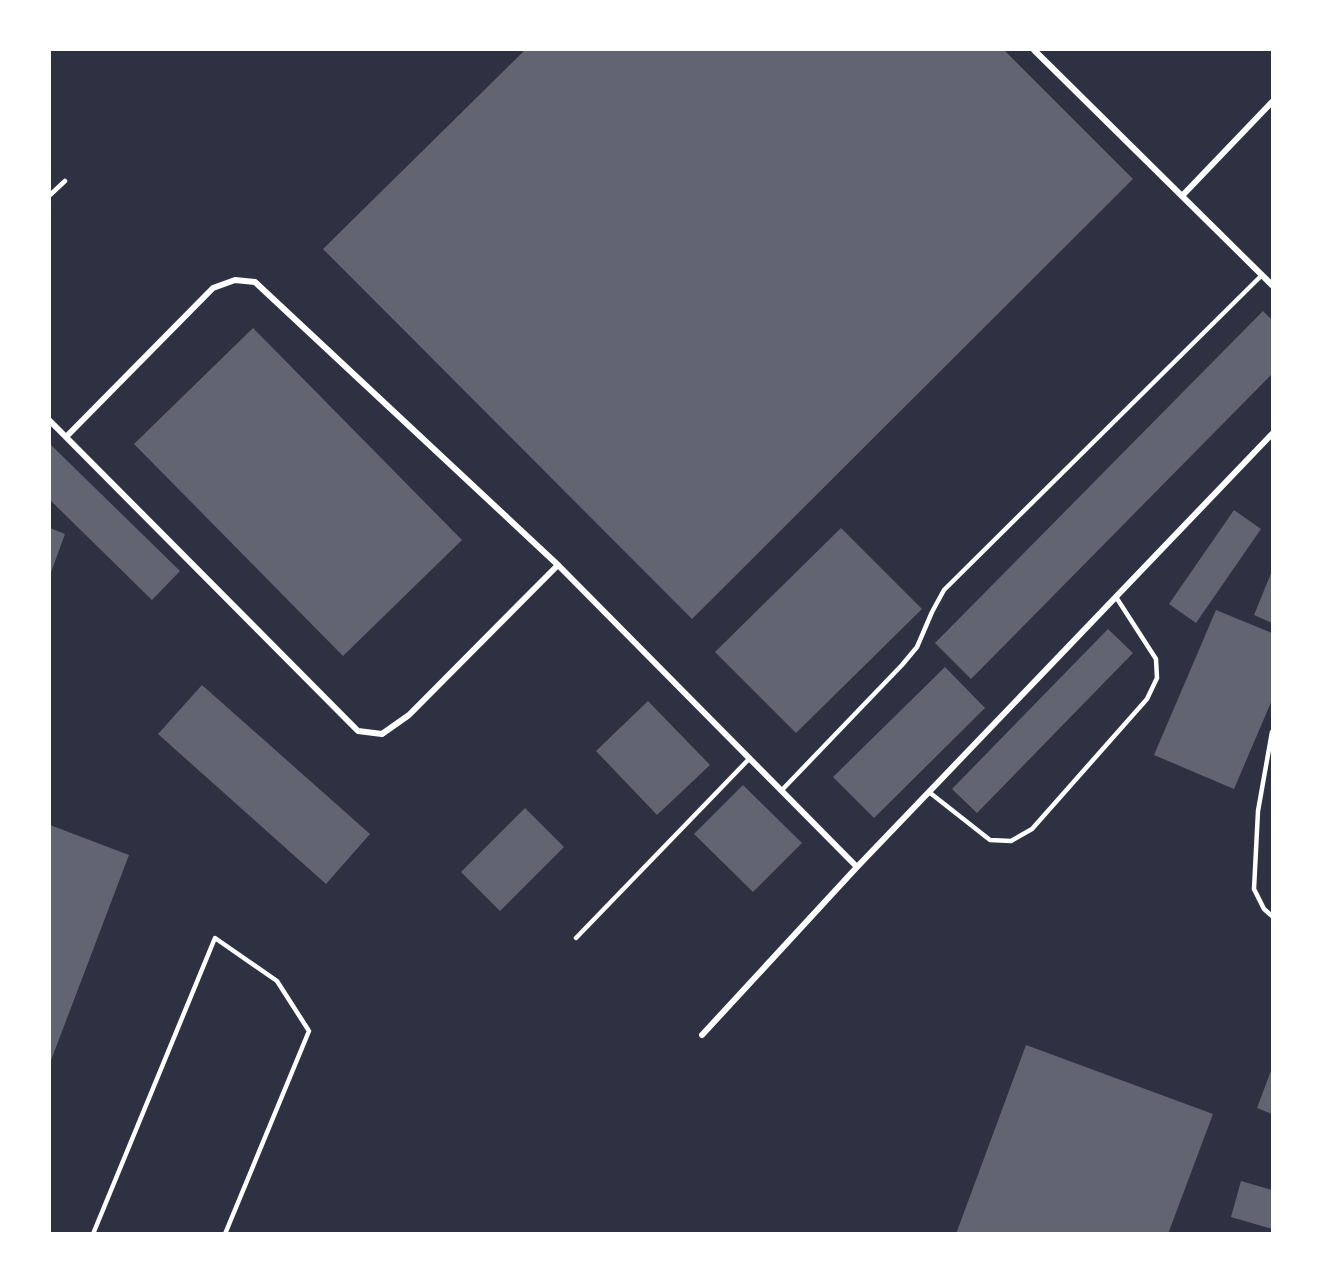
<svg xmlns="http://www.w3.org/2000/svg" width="1322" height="1283" font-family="Arial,sans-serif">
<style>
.building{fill:#626471}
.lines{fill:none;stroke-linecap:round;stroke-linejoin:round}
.service{stroke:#fff;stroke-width:4.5}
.minor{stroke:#fff;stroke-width:6}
</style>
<rect width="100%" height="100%" fill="#2d3142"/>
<path class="building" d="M525 50H1004L1133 179 692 619 323 249Z
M1263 311 1272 320V374L971 679 935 643Z
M253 328 462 540 343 656 134 444Z
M50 444 180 571 152 600 50 500Z
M1234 510 1261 529 1196 623 1169 604Z
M50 528 65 534 50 575Z
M841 528 922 609 796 733 715 652Z
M1272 571V623L1254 615Z
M1216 610 1272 633V700L1234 789 1154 755Z
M1108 629 1133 653 977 813 952 789Z
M945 667 985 708 874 818 833 777Z
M202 685 370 834 326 884 158 734Z
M648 701 710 765 657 815 596 751Z
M743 785 802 843 753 892 694 834Z
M525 808 564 847 500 911 461 872Z
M50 825 129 855 50 1063Z
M1026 1045 1213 1114 1168 1234H956Z
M1272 1068V1114L1257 1108Z
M1241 1181 1272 1190V1229L1231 1217Z"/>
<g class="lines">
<path class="service" d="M50 195 65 181
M1272 732 1258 811 1254 889 1264 909 1272 916
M781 791 902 665 917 647 932 612 944 590 1262 275
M929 792 990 840 1011 841 1032 829 1147 699 1157 678 1156 659 1116 597
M576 938 749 759
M93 1234 215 938 277 981 309 1031 225 1234"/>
<path class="minor" d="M1034 50 1272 285
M1182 196 1272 102
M50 421 358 731 382 734 409 715 558 565
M66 437 213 288 235 280 255 282 558 565 857 867
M702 1035 857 867 1272 434"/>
</g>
<rect width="1322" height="1283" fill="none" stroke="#ffffff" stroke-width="102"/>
</svg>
